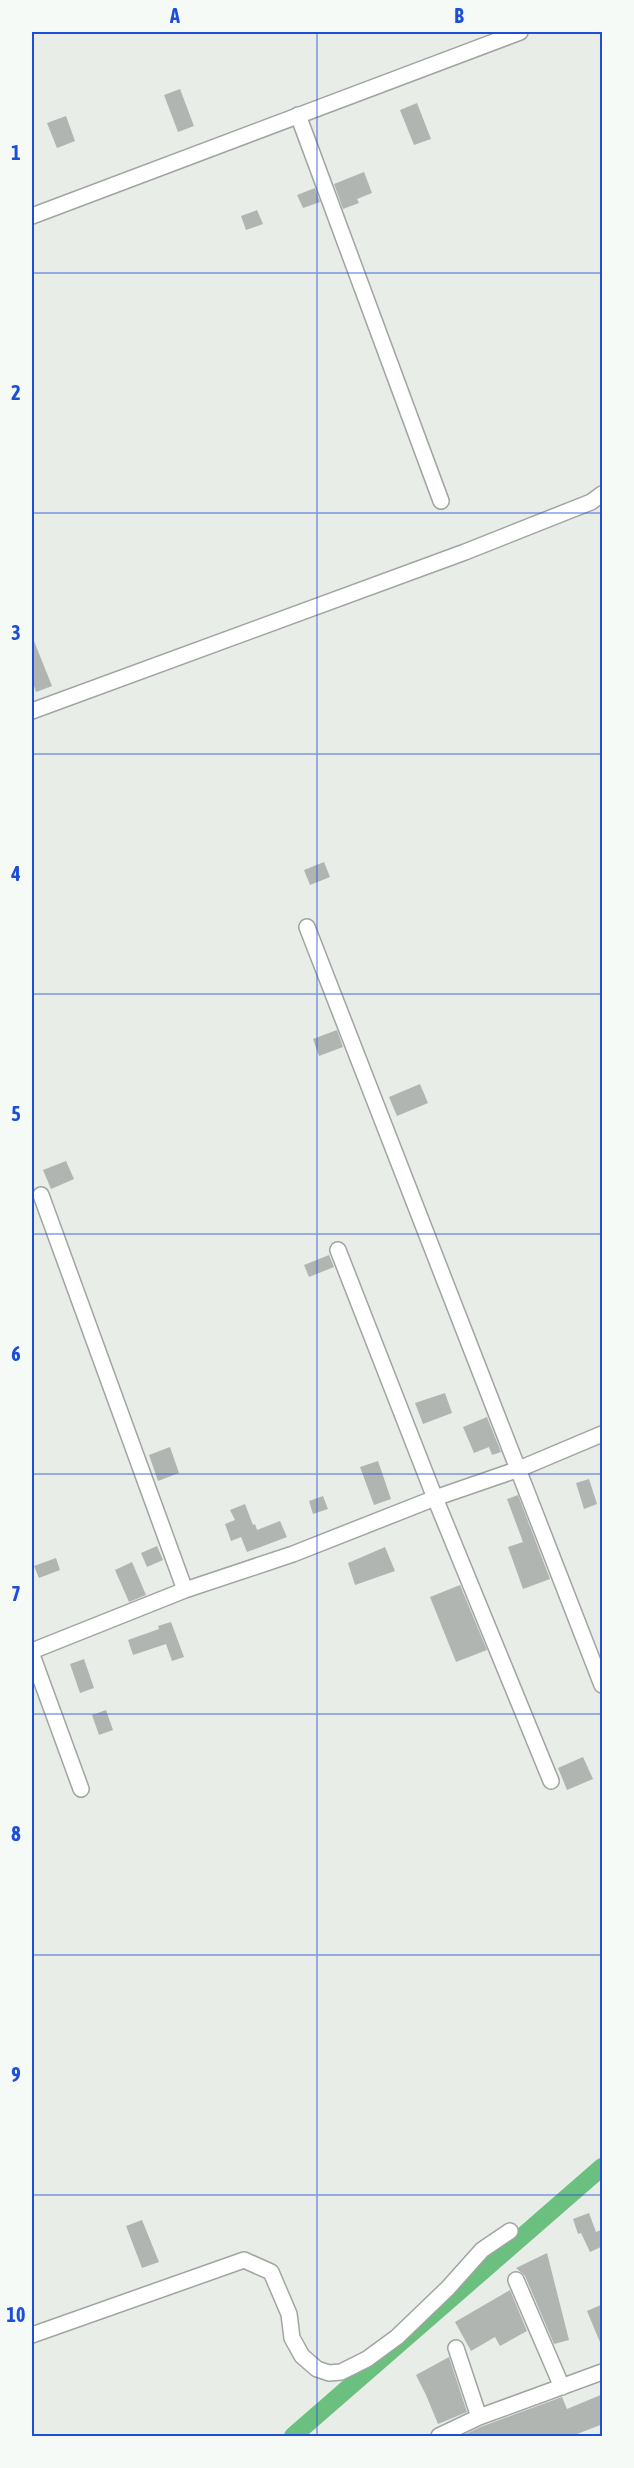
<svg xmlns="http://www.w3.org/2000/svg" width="634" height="2468" font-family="'Asap Condensed',sans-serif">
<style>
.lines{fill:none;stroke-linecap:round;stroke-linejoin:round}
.canal{stroke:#6cc07f;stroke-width:18}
.building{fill:#b0b5b1}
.minor-casing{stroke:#a0a5a1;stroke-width:18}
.minor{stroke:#fff;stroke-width:15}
.grid{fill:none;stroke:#1d4ed8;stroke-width:1.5;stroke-opacity:0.55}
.neatline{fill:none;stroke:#1d4ed8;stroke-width:2}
.grid-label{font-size:20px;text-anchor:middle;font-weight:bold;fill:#1d4ed8}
</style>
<rect width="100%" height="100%" fill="#e8ede8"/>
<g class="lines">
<path class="canal" d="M293 2436 602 2167"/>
</g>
<path class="building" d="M180 89 194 126 178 132 164 95Z
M417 103 431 139 414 145 400 110Z
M66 116 75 141 57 148 47 123Z
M364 172 372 193 357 199 359 203 343 209 334 184Z
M315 188 320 202 303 208 297 195Z
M257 210 263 224 246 230 241 216Z
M32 636 52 686 36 692 32 680Z
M324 862 330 877 310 885 304 870Z
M337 1030 343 1047 319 1056 313 1039Z
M420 1084 428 1103 397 1116 389 1097Z
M66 1161 74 1179 51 1189 43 1170Z
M329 1255 334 1267 309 1277 304 1265Z
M445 1393 452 1413 423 1424 415 1403Z
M487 1417 501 1452 492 1455 489 1447 474 1453 463 1427Z
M170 1447 179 1473 158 1481 149 1455Z
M378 1461 391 1499 374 1505 360 1467Z
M589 1479 597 1504 584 1509 576 1483Z
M518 1495 550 1579 523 1589 508 1547 523 1542 507 1499Z
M323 1496 328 1509 313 1514 309 1501Z
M245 1504 253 1525 255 1524 257 1530 280 1521 287 1537 247 1552 241 1537 231 1541 225 1524 235 1520 230 1510Z
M157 1546 163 1560 147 1567 141 1553Z
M385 1547 395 1571 355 1585 348 1563Z
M56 1558 60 1570 39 1578 34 1566Z
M132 1562 146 1595 129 1602 115 1570Z
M460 1585 487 1650 456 1662 430 1597Z
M171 1622 184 1657 172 1661 166 1644 133 1655 128 1640 159 1629 158 1626Z
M84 1659 94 1688 80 1693 70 1664Z
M106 1710 113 1730 99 1735 92 1715Z
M583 1757 593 1779 567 1790 558 1768Z
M589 2213 596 2232 603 2229V2246L590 2252 581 2233 578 2234 573 2219Z
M142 2220 159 2262 142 2268 126 2226Z
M547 2253 569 2340 554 2344 525 2276 516 2268Z
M510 2290 527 2331 500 2346 495 2337 471 2351 455 2322Z
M603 2304V2346L602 2347 587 2311Z
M449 2357 467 2412 438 2424 426 2395 416 2375Z
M603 2394V2424L572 2436H461L483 2426 562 2397 567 2409Z"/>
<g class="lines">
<defs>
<path id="minor" d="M298 115 441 501
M32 216 520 32
M32 711 465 552 591 502 602 494
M307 927 602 1685
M41 1195 185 1590
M338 1250 435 1498 551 1781
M32 1651 185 1590 293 1554 435 1498 519 1469 602 1434
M32 1655 81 1789
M516 2280 562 2387
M32 2335 244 2260 271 2272 289 2314 292 2338 302 2356 317 2369 329 2373 341 2372 367 2359 397 2337 448 2288 482 2250 510 2231
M456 2348 479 2417
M439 2436 479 2417 602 2372"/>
</defs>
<use href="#minor" class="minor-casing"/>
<use href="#minor" class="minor"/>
</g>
<path class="grid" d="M317 32V2436M32 273H602M32 513H602M32 754H602M32 994H602M32 1234H602M32 1474H602M32 1714H602M32 1955H602M32 2195H602"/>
<rect width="634" height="2468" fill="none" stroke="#f5faf6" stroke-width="66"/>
<rect x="33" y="33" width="568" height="2402" class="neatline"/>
<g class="grid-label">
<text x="175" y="23">A</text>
<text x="459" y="23">B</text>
<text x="16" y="160">1</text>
<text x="16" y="400">2</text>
<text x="16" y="640">3</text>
<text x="16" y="881">4</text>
<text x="16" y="1121">5</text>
<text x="16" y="1361">6</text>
<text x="16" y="1601">7</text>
<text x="16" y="1841">8</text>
<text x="16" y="2082">9</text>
<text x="16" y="2322">10</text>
</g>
</svg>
